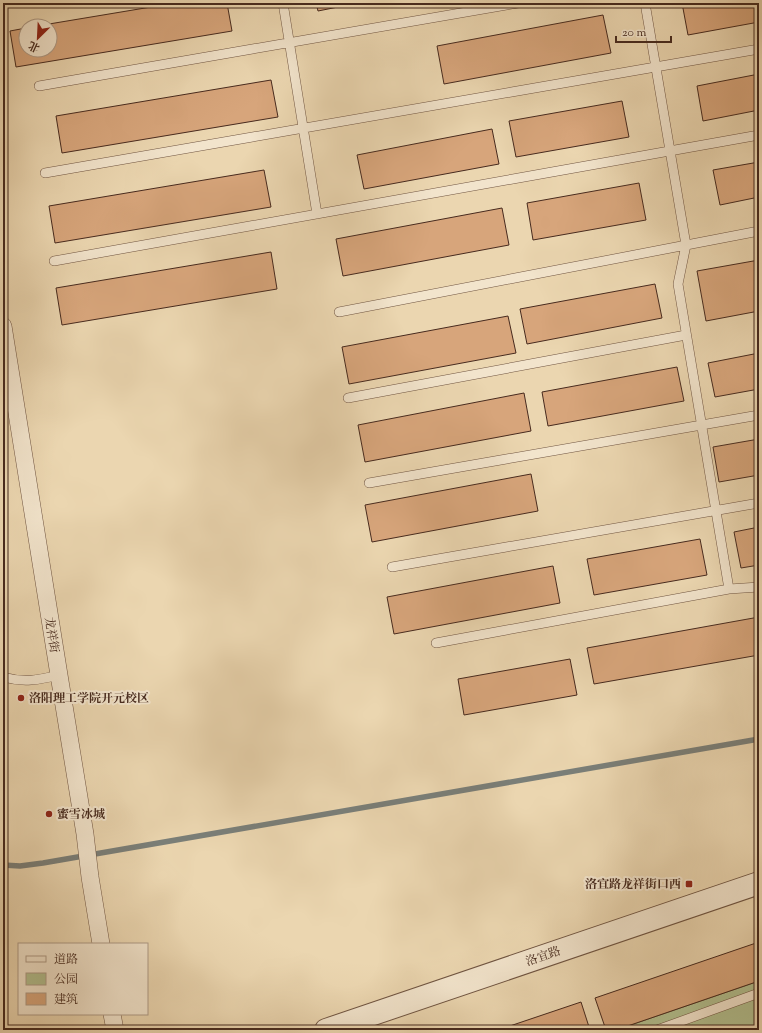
<svg xmlns="http://www.w3.org/2000/svg" width="762" height="1033" font-family="'Sorts Mill Goudy','Noto Serif SC',serif">
<style>
.green{fill:#b2bf8f;stroke:#7c7456}
.lines{fill:none;stroke-linecap:round;stroke-linejoin:round}
.stream{stroke:#7a7f79;stroke-width:5.5}
.building{fill:#d7a57b;stroke:#472a1e}
.service-casing{stroke:#705542;stroke-width:10}
.minor-casing{stroke:#705542;stroke-width:18}
.tertiary-casing{stroke:#705542;stroke-width:24}
.service{stroke:#f2e4cc;stroke-width:9}
.minor{stroke:#f2e4cc;stroke-width:17}
.tertiary{stroke:#f2e4cc;stroke-width:22}
.poi-dot{fill:#8f2418;stroke:#f2e4cc;stroke-width:1.5}
.labels{text-anchor:middle;stroke-width:4;stroke-linejoin:round;paint-order:stroke}
.street-label{font-size:12px;fill:#472a1e;stroke:#f2e4cc}
.poi-label{font-size:12px;font-weight:bold;fill:#472a1e;stroke:#f2e4cc;text-anchor:start}
</style>
<rect width="100%" height="100%" fill="#ebd6b0"/>
<filter id="stains"><feTurbulence type="fractalNoise" baseFrequency=".005" numOctaves="4"/><feColorMatrix values="0 0 0 0 .2 0 0 0 0 .09 0 0 0 0 .02 0 0 0 .5 -.17"/></filter>
<radialGradient id="worn" r=".72"><stop offset=".6" stop-color="#630" stop-opacity="0"/><stop offset="1" stop-color="#630" stop-opacity=".3"/></radialGradient>
<path class="green" d="M759 981V1030H616Z"/>
<g class="lines">
<path class="stream" d="M3 865 20 866 43 863 759 739"/>
</g>
<path class="building" d="M175 3H227L232 31 16 67 10 31 26 28V50H50V26H37Z
M316 3H358L318 11Z
M682 3H759V22L688 35Z
M603 15 611 53 444 84 437 46Z
M759 74V110L703 121 697 86Z
M271 80 278 117 62 153 56 116Z
M622 101 629 137 516 157 509 121Z
M492 129 499 164 364 189 357 155Z
M759 162V197L720 205 713 170Z
M264 170 271 207 55 243 49 206Z
M639 183 646 220 533 240 527 203Z
M502 208 509 245 343 276 336 239Z
M271 252 277 289 62 325 56 288Z
M759 260V311L706 321 697 271Z
M655 284 662 318 527 344 520 309Z
M508 316 516 353 349 384 342 347Z
M759 353V389L715 397 708 363Z
M677 367 684 401 548 426 542 392Z
M524 393 531 431 365 462 358 425Z
M759 439V475L719 482 713 447Z
M531 474 538 511 372 542 365 505Z
M759 527V565L741 568 734 532Z
M700 539 707 575 594 595 587 559Z
M553 566 560 603 394 634 387 597Z
M759 617V655L594 684 587 648Z
M570 659 577 695 464 715 458 679Z
M759 942V981L616 1030H606L595 998Z
M581 1002 590 1030H498Z"/>
<g class="lines">
<defs>
<path id="service" d="M283 3 317 214
M39 86 518 3
M45 173 759 49
M54 261 759 135
M339 312 759 231
M348 398 686 335
M369 483 759 415
M392 567 759 503
M729 589 759 587
M436 643 729 589 678 284 686 245 645 3
M3 677C24 683 38 680 59 675
M657 1030 759 993"/>
<path id="minor" d="M3 326 59 675 85 834 90 877 101 944
M112 1014 115 1030"/>
<path id="tertiary" d="M326 1030 759 883"/>
</defs>
<use href="#service" class="service-casing"/>
<use href="#minor" class="minor-casing"/>
<use href="#tertiary" class="tertiary-casing"/>
<use href="#service" class="service"/>
<use href="#minor" class="minor"/>
<use href="#tertiary" class="tertiary"/>
</g>
<g class="poi-dot">
<circle cx="21" cy="698" r="4"/>
<circle cx="49" cy="814" r="4"/>
<rect x="685" y="880" width="8" height="8" rx="2"/>
</g>
<g class="labels">
<g class="street-label">
<text transform="translate(52 635) rotate(81)" y="4">龙祥街</text>
<text transform="translate(543 956) rotate(-19)" y="4">洛宜路</text>
</g>
<g class="poi-label">
<text x="29" y="702">洛阳理工学院开元校区</text>
<text x="57" y="818">蜜雪冰城</text>
<text x="681" y="888" text-anchor="end">洛宜路龙祥街口西</text>
</g>
</g>
<rect width="762" height="1033" fill="none" stroke="#ebd6b0" stroke-width="16"/>
<rect x="4" y="4" width="754" height="1025" fill="none" stroke="#472a1e" stroke-width="2"/>
<rect x="8" y="8" width="746" height="1017" fill="none" stroke="#472a1e"/>
<rect x="18" y="943" width="130" height="72" fill="#f2e4cc" stroke="#ae9a86"/>
<rect x="26" y="956" width="20" height="6" fill="#f2e4cc" stroke="#ae9a86"/>
<text x="54" y="963" font-size="12" fill="#472a1e">道路</text>
<rect x="26" y="973" width="20" height="12" fill="#b2bf8f" stroke="#ae9a86"/>
<text x="54" y="983" font-size="12" fill="#472a1e">公园</text>
<rect x="26" y="993" width="20" height="12" fill="#d7a57b" stroke="#ae9a86"/>
<text x="54" y="1003" font-size="12" fill="#472a1e">建筑</text>
<g transform="translate(38 38) rotate(204)"><circle r="19" fill="#f2e4cc" stroke="#ae9a86"/>
<path d="M0-3L7 15L0 10L-7 15Z" fill="#8f2418"/>
<text y="-6" font-size="11" font-weight="bold" text-anchor="middle" fill="#472a1e">北</text>
</g>
<path d="M616 36v6h55v-6" fill="none" stroke="#472a1e" stroke-width="2"/>
<text x="622" y="36" font-size="12" fill="#472a1e" stroke="#f2e4cc" stroke-width="3" paint-order="stroke">20 m</text>
<rect width="100%" height="100%" filter="url(#stains)"/>
<rect width="100%" height="100%" fill="url(#worn)"/>
</svg>
